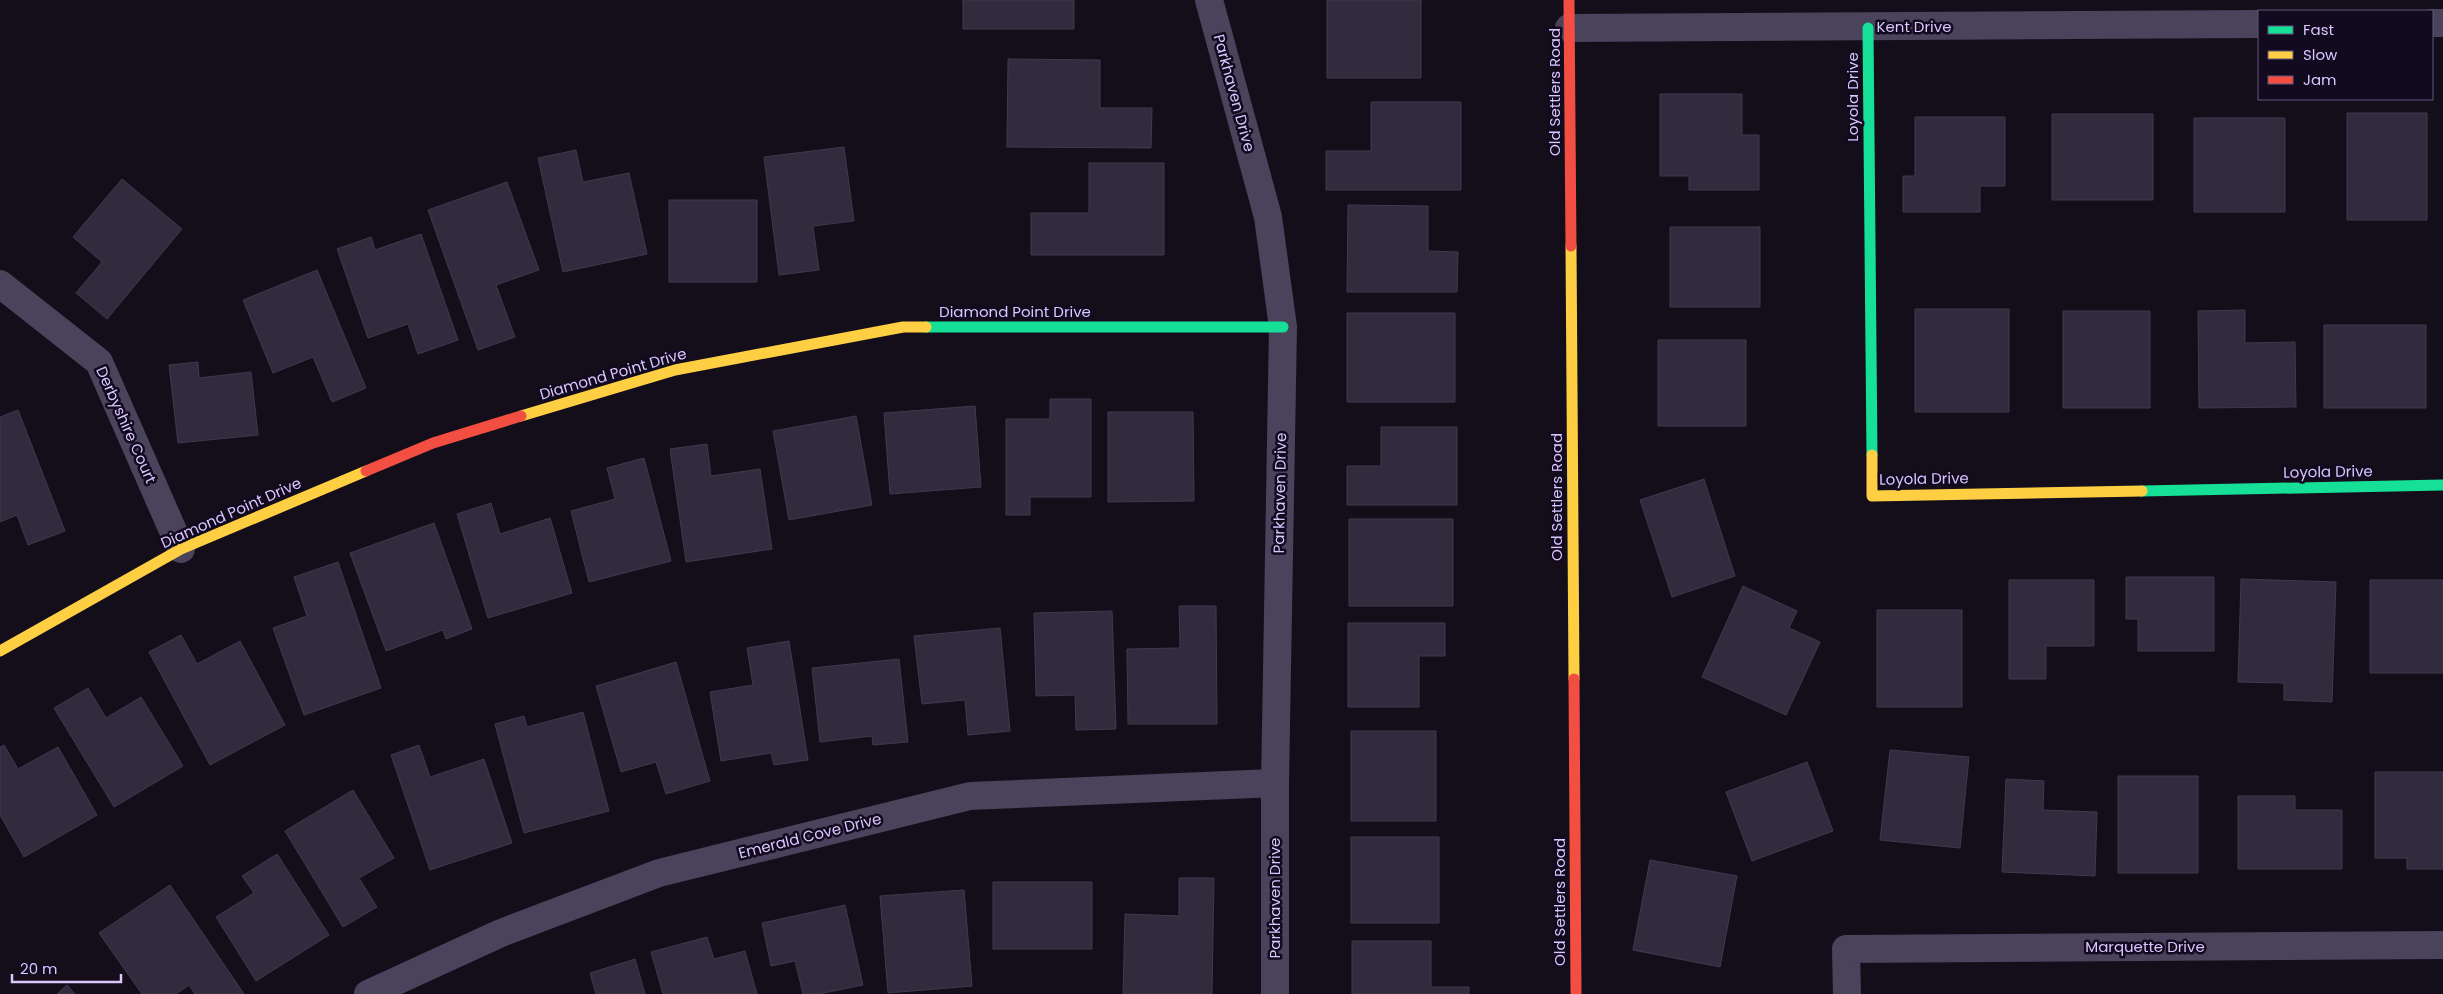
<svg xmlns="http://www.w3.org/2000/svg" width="2443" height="994" font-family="Poppins,sans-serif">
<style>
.building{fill:#322b3d;stroke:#41384f}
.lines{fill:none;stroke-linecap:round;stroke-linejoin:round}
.street{stroke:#49435b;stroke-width:28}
.fast{stroke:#16e098;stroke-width:11}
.slow{stroke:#ffcf43;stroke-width:11}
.jam{stroke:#f24e42;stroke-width:11}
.labels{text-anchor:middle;stroke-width:5;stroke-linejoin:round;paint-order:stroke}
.street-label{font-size:15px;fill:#d9c7ff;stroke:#120a1e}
</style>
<rect width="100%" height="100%" fill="#130e1a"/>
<path class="building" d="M963 0H1074V29H963Z
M1327 0H1421V78H1327Z
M1008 59 1100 60V108H1152L1151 148 1007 147Z
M1660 94H1742V135H1759V190H1689V176H1660Z
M1371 102H1461V190H1326V151H1371Z
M2347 113H2427V220H2347Z
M2052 114H2153V200H2052Z
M1915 117H2005V186H1980V212H1903V176H1915Z
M2194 118H2285V212H2194Z
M844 147 854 221 813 226 819 270 779 275 764 157Z
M576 150 583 182 629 173 647 254 563 272 538 158Z
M1089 163H1164V255H1031V213H1089Z
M122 179 182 229 107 319 76 293 102 262 73 237Z
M507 182 539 270 496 285 515 337 478 350 428 210Z
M669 200H757V282H669Z
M1348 205 1428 206V251L1458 252 1457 292H1347Z
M1670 227H1760V307H1670Z
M421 234 458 340 418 354 408 324 368 338 337 249 371 237 375 250Z
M317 270 366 388 332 402 313 357 273 373 243 300Z
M1915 309H2009V412H1915Z
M2245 310V343L2295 342 2296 407 2199 408 2198 311Z
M2063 311H2150V408H2063Z
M1347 313H1455V402H1347Z
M2324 325H2426V408H2324Z
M1658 340H1746V426H1658Z
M198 362 199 378 251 372 258 435 178 443 169 365Z
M1050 399H1091V497H1030V515H1006V419H1050Z
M975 406 981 487 890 494 884 413Z
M18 410 65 531 28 545 17 515 0 522V417Z
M1108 412H1193L1194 501 1108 502Z
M856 416 872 505 789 520 773 431Z
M1381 427H1457V505H1347V466H1381Z
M707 444 711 476 760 469 772 549 686 562 670 449Z
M644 458 671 561 589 582 571 511 615 499 607 468Z
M1704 479 1735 576 1672 597 1640 500Z
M491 503 500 534 550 518 572 593 488 618 457 514Z
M1349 519H1453V606H1349Z
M434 523 472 629 446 639 443 630 386 651 350 553Z
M338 562 381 688 304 715 273 628 307 616 294 577Z
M2126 577H2214V651H2138V619H2126Z
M2241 579 2336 582 2332 702 2284 700V683L2238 682Z
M2009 580H2094V646H2046V679H2009Z
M2370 580H2443V673H2370Z
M1743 586 1797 611 1789 628 1820 642 1786 715 1702 677Z
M1179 606H1216L1217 724H1128L1127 649 1180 648Z
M1877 610H1962V707H1877Z
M1112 611 1116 729 1076 730 1075 695 1036 696 1034 613Z
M1348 623H1445V656H1419V707H1348Z
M1000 628 1010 731 968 735 965 700 922 704 914 636Z
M181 635 197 664 240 641 285 725 210 765 149 652Z
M789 641 808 760 774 765 771 753 721 761 710 692 753 685 747 648Z
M899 659 908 742 873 745 872 736 820 742 812 668Z
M676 662 710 781 666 794 656 762 621 772 596 686Z
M88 688 106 718 141 697 183 766 114 807 54 708Z
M583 712 609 811 524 833 495 724 524 716 527 727Z
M1351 731H1436V821H1351Z
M4 745 18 769 58 747 97 815 24 857 0 815V747Z
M419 745 430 777 484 759 512 843 430 870 391 755Z
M1890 750 1969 757 1960 848 1880 840Z
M1807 762 1833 831 1752 861 1726 792Z
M2375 772H2443V869H2407V858H2375Z
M2118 776H2198V873H2118Z
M2006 779 2044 781 2043 810 2097 812 2095 876 2002 872Z
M353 790 394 858 359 878 377 907 343 927 285 831Z
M2238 796H2295V810H2342V869H2238Z
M1351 837H1439V923H1351Z
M277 854 329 935 256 981 216 917 254 893 242 876Z
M1650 860 1737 876 1720 967 1633 950Z
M1179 878H1214L1212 994H1123L1125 914 1179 916Z
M993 882H1092V949H993Z
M170 885 244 994H195L189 985 176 994H142L99 933Z
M964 890 972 986 888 993 880 896Z
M845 905 863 985 819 994H803L795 961 771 966 762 923Z
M707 937 714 959 745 951 757 994H663L651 952Z
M1352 941H1431V987H1469V994H1352Z
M635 959 645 994H596L590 973Z
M67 985 75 994H57Z"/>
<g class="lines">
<path class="street" d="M1209 0 1268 217 1283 327 1275 783V994
M2432 23H2443
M1569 28 2259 24
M0 284 99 362 181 549
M368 994 501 933 659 873 970 796 1275 783
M1847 994 1846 949 2443 945"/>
<path class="fast" d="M1868 28 1872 455
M926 327H1283
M2142 491 2443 485"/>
<path class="slow" d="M1571 246 1574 679
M521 416 675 370 903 327H926
M1872 455V496L2142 491
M0 651 181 549 366 471"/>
<path class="jam" d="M1569 0 1571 246
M366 471 433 443 521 416
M1574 679 1576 994"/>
</g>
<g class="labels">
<g class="street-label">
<text x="1914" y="32">Kent Drive</text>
<text transform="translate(1555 92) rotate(-90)" y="5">Old Settlers Road</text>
<text transform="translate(1234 93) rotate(75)" y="5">Parkhaven Drive</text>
<text transform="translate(1853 97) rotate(-90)" y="5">Loyola Drive</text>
<text x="1015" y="317">Diamond Point Drive</text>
<text transform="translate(613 374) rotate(-16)" y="5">Diamond Point Drive</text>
<text transform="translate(126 425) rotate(66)" y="5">Derbyshire Court</text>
<text transform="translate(2328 472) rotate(-1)" y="5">Loyola Drive</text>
<text transform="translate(1924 479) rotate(-1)" y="5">Loyola Drive</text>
<text transform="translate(1280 493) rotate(-89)" y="5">Parkhaven Drive</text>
<text transform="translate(1557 497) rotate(-90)" y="5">Old Settlers Road</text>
<text transform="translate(231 513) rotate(-24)" y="5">Diamond Point Drive</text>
<text transform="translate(810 836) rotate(-14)" y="5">Emerald Cove Drive</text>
<text transform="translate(1275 898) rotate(-90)" y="5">Parkhaven Drive</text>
<text transform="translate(1560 902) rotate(-90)" y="5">Old Settlers Road</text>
<text x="2145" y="952">Marquette Drive</text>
</g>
</g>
<rect x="2258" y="10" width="175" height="90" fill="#120a1e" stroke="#625678"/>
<rect x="2268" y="26" width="25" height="8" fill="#16e098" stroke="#625678"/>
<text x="2303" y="35" font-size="15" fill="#d9c7ff">Fast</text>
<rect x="2268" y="51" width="25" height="8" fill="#ffcf43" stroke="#625678"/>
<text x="2303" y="60" font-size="15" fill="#d9c7ff">Slow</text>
<rect x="2268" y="76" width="25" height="8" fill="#f24e42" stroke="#625678"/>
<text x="2303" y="85" font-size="15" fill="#d9c7ff">Jam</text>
<path d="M12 974v8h109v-8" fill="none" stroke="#d9c7ff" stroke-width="2.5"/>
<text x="20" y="974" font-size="15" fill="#d9c7ff" stroke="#120a1e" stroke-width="4" paint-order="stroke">20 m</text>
</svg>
